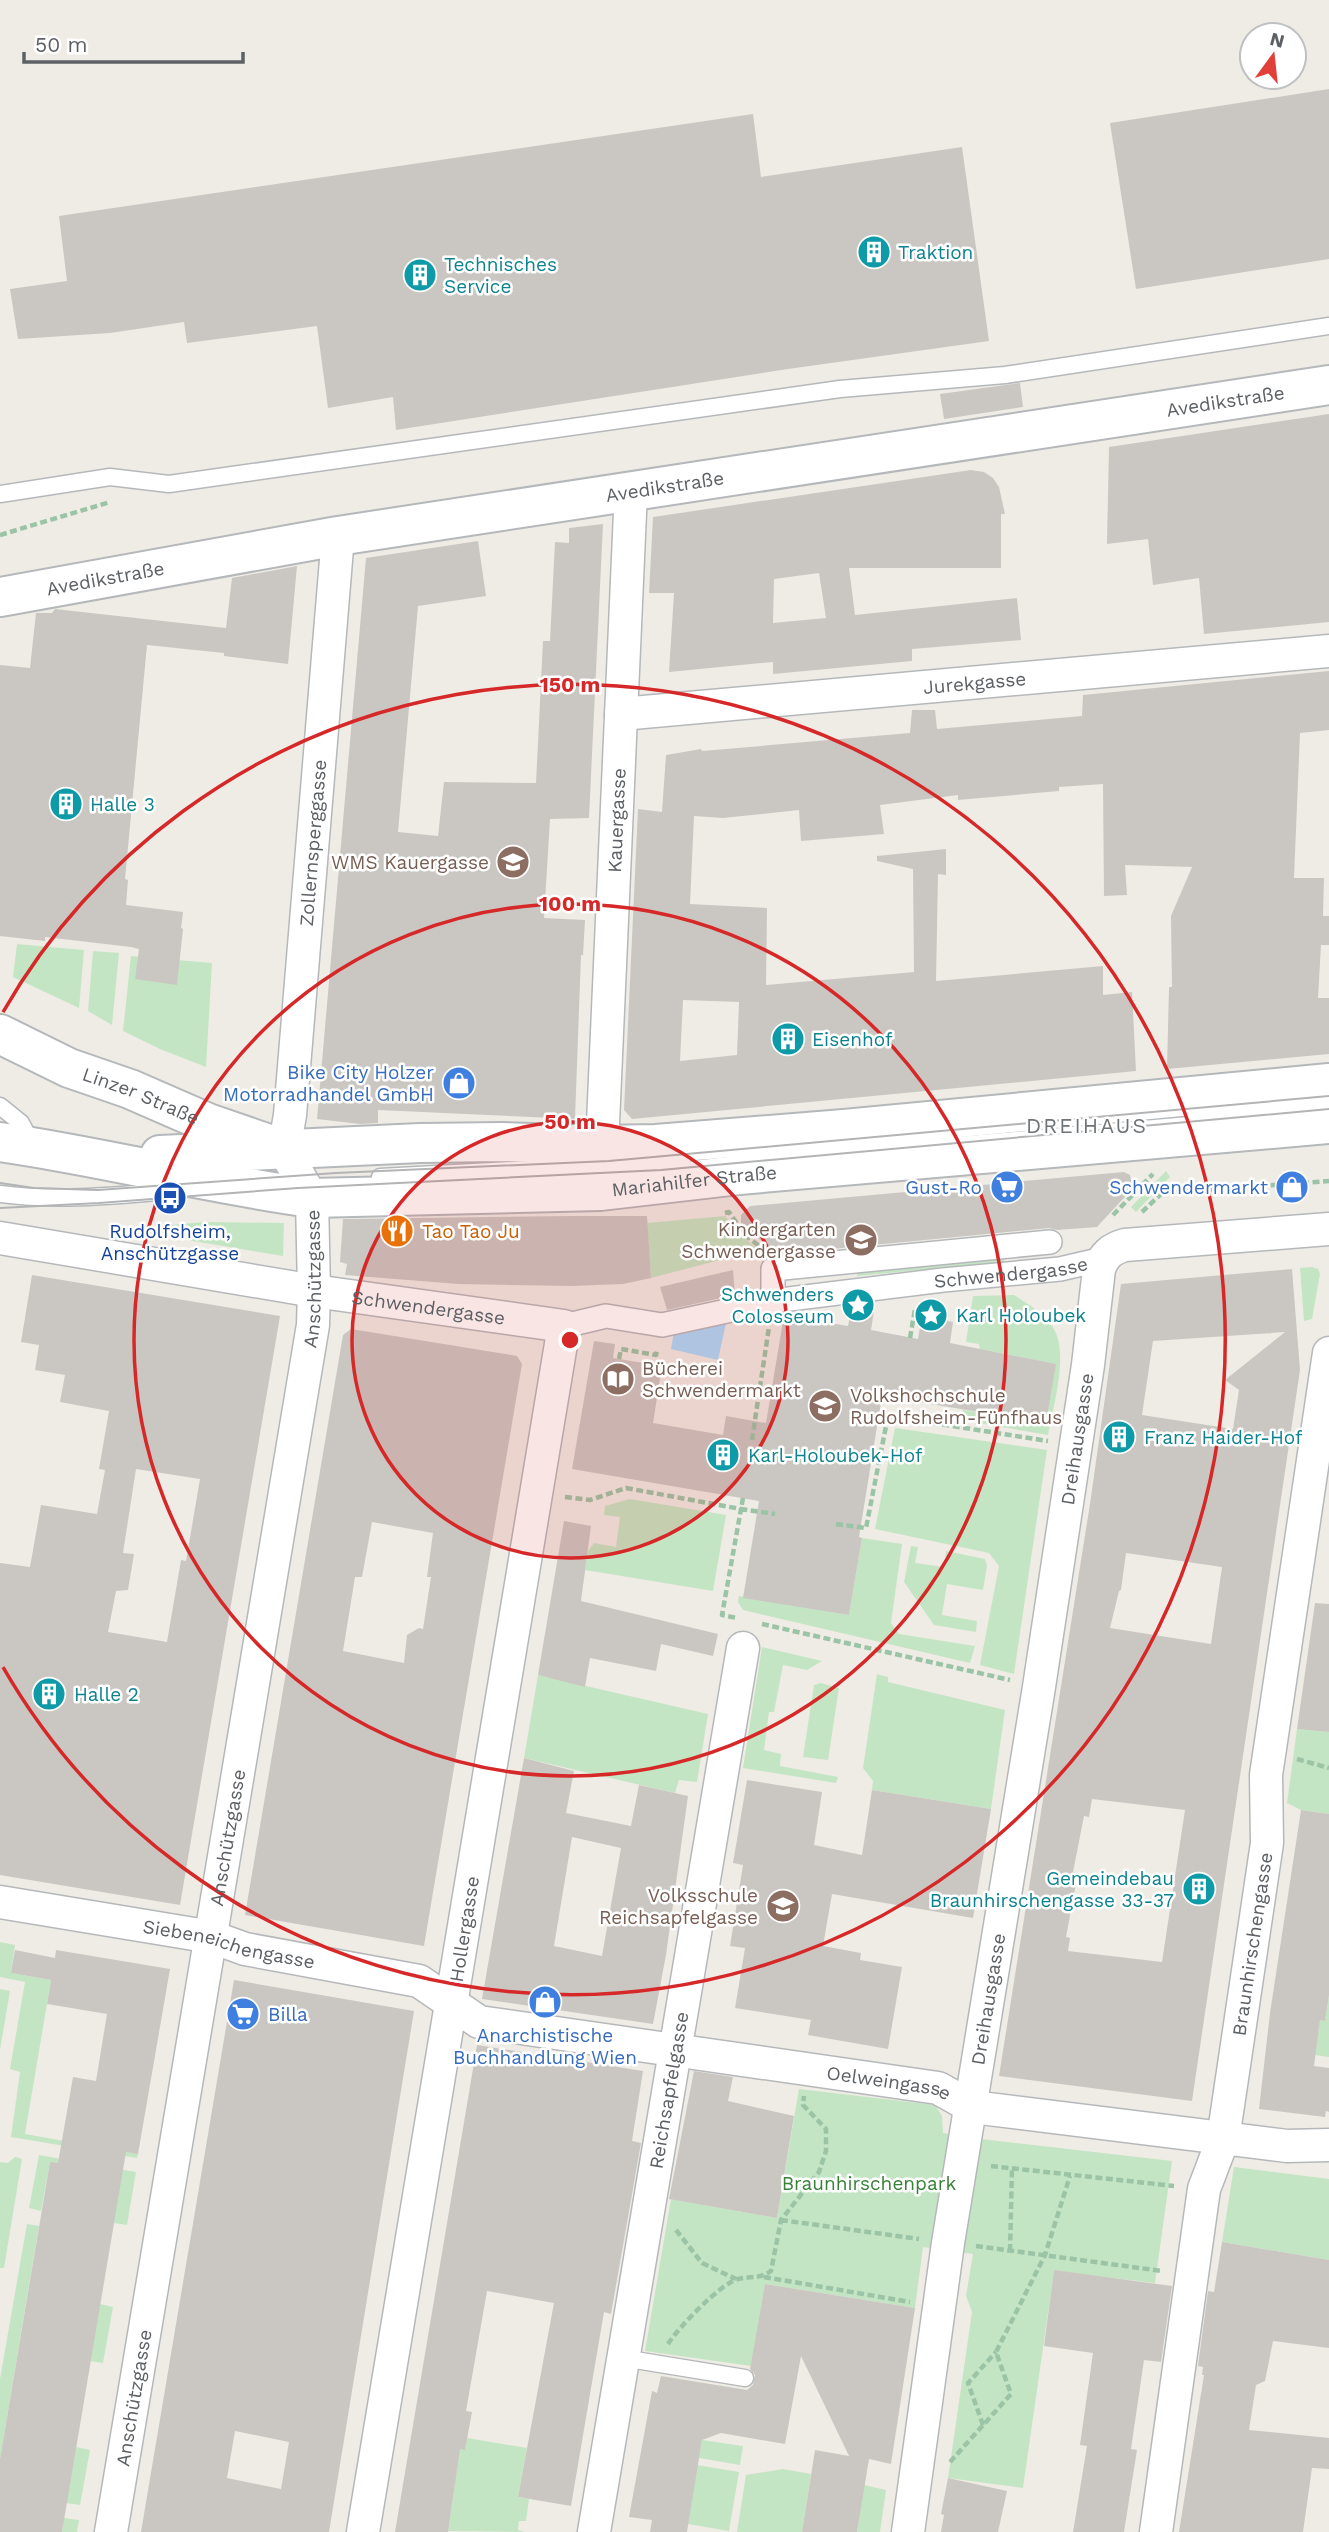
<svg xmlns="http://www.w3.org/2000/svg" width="1329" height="2532" font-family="'Work Sans',sans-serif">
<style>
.green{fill:#c4e5c3}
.water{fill:#a9dafb}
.building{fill:#cac7c2;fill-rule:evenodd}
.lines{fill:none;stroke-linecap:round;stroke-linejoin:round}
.service-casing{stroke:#b5b8bb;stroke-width:19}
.pedestrian-casing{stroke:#b5b8bb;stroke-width:26}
.minor-casing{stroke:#b5b8bb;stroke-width:35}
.tertiary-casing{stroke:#b5b8bb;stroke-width:42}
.path{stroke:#9bc3a6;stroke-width:4.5;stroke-dasharray:7 3.5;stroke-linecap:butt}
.service{stroke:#fff;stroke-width:16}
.pedestrian{stroke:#fff;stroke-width:23}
.minor{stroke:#fff;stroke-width:32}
.tertiary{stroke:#fff;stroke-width:38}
.tram{stroke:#b3b4b5;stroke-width:2}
.ring{fill:none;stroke:#d62828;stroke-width:3.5}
.labels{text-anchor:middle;stroke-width:5;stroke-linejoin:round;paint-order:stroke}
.culture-label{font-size:19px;fill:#0d838f;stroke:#fff;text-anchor:start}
.street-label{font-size:19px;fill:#5d6165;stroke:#fff}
.education-label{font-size:19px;fill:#785e54;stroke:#fff;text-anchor:end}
.shop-label{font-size:19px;fill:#366cbe;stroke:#fff;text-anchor:end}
.transit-label{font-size:19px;fill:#164399;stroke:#fff}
.food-label{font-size:19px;fill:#c56008;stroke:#fff;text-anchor:start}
.park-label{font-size:19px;fill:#388139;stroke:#fff}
.neighbourhood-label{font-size:21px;letter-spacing:2px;fill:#6e7377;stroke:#fff}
.centre{fill:#d62828;stroke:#fff;stroke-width:3.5}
.ring-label{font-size:21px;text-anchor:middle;font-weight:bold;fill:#d62828;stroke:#fff;stroke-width:5;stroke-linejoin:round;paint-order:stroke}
</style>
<rect width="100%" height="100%" fill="#efece5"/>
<path class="green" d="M17 944 84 950 79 1008 13 977Z
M93 951 119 953 112 1025 88 1011Z
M131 956 212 963 206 1067 160 1049 123 1031Z
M1166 1171 1170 1177 1136 1212 1131 1207Z
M725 1216 740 1234 758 1250 651 1278 647 1223Z
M206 1222 284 1223 283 1256 121 1229Z
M1004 1255V1262L857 1276V1269Z
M1312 1267 1318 1269 1320 1274 1312 1319 1304 1321 1300 1268Z
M1014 1295C1028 1304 1048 1316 1055 1331 1068 1357 1053 1407 1048 1435L961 1420 963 1410 1046 1423 1055 1364 980 1349 979 1344 966 1342 973 1296Z
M895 1428 1047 1450 1014 1674 980 1665 999 1566 989 1553 875 1529Z
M630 1499 726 1515 713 1591 585 1570 588 1551 594 1543 616 1547 620 1517 604 1515 605 1506Z
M862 1538 902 1544 891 1623 899 1634 975 1646 970 1663 743 1610 738 1602 739 1596 849 1615Z
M911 1546 918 1547 915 1563 944 1567 946 1551 985 1559 987 1566 983 1590 947 1584 942 1615 977 1621 976 1632 934 1625 904 1582Z
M762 1647 822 1661 807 1670 783 1665 774 1712H769L764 1750 781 1754 780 1766 838 1777 836 1783 743 1768Z
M877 1674 888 1677V1682L1005 1710 991 1809 872 1790 873 1781 863 1768Z
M538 1675 708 1714 697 1782 679 1780 675 1793 524 1758Z
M821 1683 839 1688 828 1760 803 1757 814 1685Z
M1297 1729 1329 1732V1814L1301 1810 1287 1803Z
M0 1942 15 1945 11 1973 51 1980 25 2134 138 2154 137 2158 11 2137 20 2072 10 2069 25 1982 0 1977Z
M0 1989 10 1991 0 2050Z
M1329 1995V2057L1315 2055 1320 2020 1325 2021Z
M799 2089 935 2105 942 2116 943 2133 981 2139 1172 2161 1155 2283 1054 2271 1023 2488 948 2478 972 2312 966 2296 973 2254 923 2247 915 2308 765 2284 751 2366 645 2351 671 2199 777 2218Z
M39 2155 136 2172 127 2225 114 2223 50 2162 41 2211 29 2208Z
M15 2157 22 2159 4 2268H0V2162L8 2163Z
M1234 2167 1329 2179V2260L1222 2242Z
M27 2224 39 2226 0 2459V2379Z
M100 2304 113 2307 103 2363 90 2361Z
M467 2438 527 2448 518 2497 529 2499 526 2521H519L518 2530 525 2532 448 2531 454 2490 457 2449H465Z
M702 2440 743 2446 740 2465 699 2458Z
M76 2447 90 2450 80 2505 66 2503Z
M697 2465 739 2472 729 2531 688 2524Z
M783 2469 811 2474 802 2532H737L746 2475Z
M864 2485 886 2490 880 2532H857Z
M64 2518 79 2520 77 2532H62Z"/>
<path class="water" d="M726 1323 718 1360 671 1349 674 1332Z"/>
<path class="building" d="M1329 89V259L1136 289 1110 123Z
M753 114 761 177 962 147 989 341 788 369 396 430 393 397 328 408 317 326 187 343 184 322 110 333 18 339 10 289 67 281 59 216Z
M1020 383 1023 407 944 419 940 394Z
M1329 414V622L1204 634 1199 578 1153 585 1148 539 1107 544 1109 447Z
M971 470 984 472 993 478 999 487 1005 514H1001V568H849L855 615 1017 598 1021 640 912 649V661L773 674V662L669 672 674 593H649L653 517ZM819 573 826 618 773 623 774 579Z
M603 524 589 818 550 819 544 918 585 920 583 955H581L575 1119 378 1110V1123L360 1124 317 1119 366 558 478 541 486 596 418 606 398 832 438 836 444 782 536 783 543 641H550L555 542 569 543V528Z
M297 566 288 664 224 656V653L147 645 125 879 128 880 126 905 183 912 181 928 183 929 177 985 135 979 139 949 131 947 45 937V941L0 936V665L30 668 36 613H52L55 609 226 628 232 578Z
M1329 671V730L1300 733 1294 878H1324L1323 916H1329V945H1321L1318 998H1329V1054L1167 1069 1169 987H1172L1171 916 1192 867 1125 865 1127 895 1104 896 1103 784 1059 787V791L958 800V795L880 805 884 834 801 841 799 810 723 818 694 816 690 904 767 908 766 985 914 972 913 869 877 861V856L946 849V875L938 874 936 981 1103 966V995L1132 992 1136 1071 632 1119 624 1110 638 809 662 812 666 755 701 749 702 751 910 733 912 710H935L937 729 1082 716 1083 695ZM683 1000 739 1002 737 1055 680 1061Z
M1124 1172 1130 1175 1133 1188 1097 1227 1057 1230 1049 1228 780 1254 741 1226V1215L750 1206Z
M570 1216H647L651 1278 623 1284 572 1286 458 1284 345 1275 347 1264 340 1262 343 1219Z
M1292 1269 1300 1370 1192 2101 999 2076 1090 1504 1121 1284ZM1285 1332 1225 1380 1239 1390 1233 1429 1142 1415 1153 1341ZM1126 1553 1222 1567 1211 1644 1110 1628 1119 1591 1121 1590ZM1092 1799 1185 1810 1162 1962 1068 1951 1070 1938 1066 1937 1078 1873 1073 1872 1084 1816 1089 1817Z
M733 1270 735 1295 667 1310 660 1287Z
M32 1275 280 1316 180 1905 0 1875V1563L30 1567 41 1505 97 1514 105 1470 99 1469 109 1411 60 1402 65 1375 35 1370 39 1345 21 1342ZM136 1469 200 1479 186 1561 181 1560 167 1642 108 1632 116 1591 128 1590 134 1554 123 1553Z
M852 1306 874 1311 871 1330 918 1339 922 1316 953 1322 950 1343 1056 1364 1046 1423 882 1396 859 1537 862 1538 849 1615 743 1598 759 1501 572 1469 594 1341 615 1344 613 1358 662 1366 653 1423 723 1435 726 1416 766 1423 784 1315 848 1326Z
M351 1329 517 1356 522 1364 424 1946 245 1915 343 1335ZM372 1522 433 1533 427 1577H431L423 1629 419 1628 407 1635 404 1663 343 1651 355 1577H362Z
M564 1521 591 1526 581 1601 718 1634 713 1656 661 1644 656 1671 590 1658 585 1687 538 1675Z
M1315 1603 1329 1604V1732L1297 1729Z
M524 1758 574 1771 566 1813 631 1826 639 1785 688 1796 666 1955 653 2024 482 1999ZM572 1837 621 1848 602 1956 554 1946Z
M747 1780 822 1792 814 1845 862 1855 872 1790 991 1809 973 1918 832 1894 823 1946 861 1953 860 1960 902 1967 888 2049 808 2035 811 2020 735 2008 745 1948 730 1946 743 1865 733 1863Z
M1301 1810 1329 1814V1995L1325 2021 1320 2020 1314 2066 1329 2068V2112L1326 2111 1325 2117 1259 2109 1270 2013Z
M15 1950 55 1958 56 1950 170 1969 138 2154 126 2152 62 2532H0V2459L50 2162 58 2163 73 2077 96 2081 107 2014 47 2004 51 1980 11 1973Z
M234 1980 414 2011 329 2532H141ZM235 2431 289 2442 281 2489 227 2478Z
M477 2045 643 2071 632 2141 641 2143 611 2314 604 2312 571 2506 518 2497 554 2303 487 2291 466 2411 472 2412 465 2450 460 2449 448 2532H395Z
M694 2071 733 2077 728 2101 794 2116 777 2218 669 2199Z
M1222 2242 1329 2260V2348L1273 2341 1265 2381 1256 2385 1249 2430 1329 2438V2469L1312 2468 1303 2532H1179L1204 2375H1202L1203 2367 1198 2366 1208 2291 1214 2292Z
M1054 2270 1172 2286 1161 2362 1144 2360 1131 2449 1137 2450 1124 2532H1073L1087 2446 1080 2445 1093 2353 1044 2346Z
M765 2284 915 2308 891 2464 869 2459 857 2532H802L815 2450 849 2456 801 2356 785 2444 721 2433 702 2440 687 2532H650L652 2520 629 2517 652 2391 657 2393 661 2376 747 2390 753 2385 755 2375 750 2369Z
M948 2478 1007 2491 998 2532H941L944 2515 941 2514Z"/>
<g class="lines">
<defs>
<path id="service" d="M0 494 110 477 169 484 840 389 1005 375 1329 326
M0 1106 21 1123 33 1145
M1193 1115 1329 1103
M380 1177 682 1161
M0 1194C61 1202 122 1195 183 1190
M623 2358 745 2378"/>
<g id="pedestrian">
<path d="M773 1301V1269L1050 1242"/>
<path id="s1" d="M564 1326 606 1316 662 1325 773 1301 943 1280 1060 1269 1103 1259"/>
</g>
<g id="minor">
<path id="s2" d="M621 714 1329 651"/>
<path id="s3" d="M600 1191 631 490"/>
<path id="s4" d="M0 1238 314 1291 564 1326 363 2532"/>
<path id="s5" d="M0 1902 212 1937 245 1949 419 1981 479 2022 938 2088 972 2107 1287 2146 1329 2145"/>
<path id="s6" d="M111 2532 313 1325 314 1291 312 1198 284 1150 290 1115 338 536"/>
<path id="s7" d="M594 2532 743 1648"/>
<path id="s8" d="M908 2532 948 2243 1039 1687 1088 1365 1099 1269C1104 1255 1111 1249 1125 1245L1329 1229"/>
<path id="s9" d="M1156 2532 1204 2189 1223 2139 1267 1843 1266 1775 1329 1353"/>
</g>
<g id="tertiary">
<path id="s10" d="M0 597 338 536 1329 385"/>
<path id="s11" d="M0 1034 69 1068 130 1089 208 1123 266 1143"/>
<path id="s12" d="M0 1142C105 1157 207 1184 312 1198L600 1191 739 1175 1329 1124"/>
<path d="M160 1155 420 1143 502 1142 600 1145 656 1144 844 1129 1329 1083"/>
</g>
</defs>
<use href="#service" class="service-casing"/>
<use href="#pedestrian" class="pedestrian-casing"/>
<use href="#minor" class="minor-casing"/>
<use href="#tertiary" class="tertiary-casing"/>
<path class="path" d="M0 535 110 502
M1142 1212 1162 1193 1329 1181
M725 1213 729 1212 745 1235 763 1249
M1113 1215 1153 1174
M938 1319 940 1305
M910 1338 915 1309
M619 1359 621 1349 656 1355 657 1350
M752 1440 769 1327
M565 1497 590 1500 626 1488 741 1509 722 1615 737 1618
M743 1498 741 1509 775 1514
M836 1524 866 1528 888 1416 1048 1441
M762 1624 1010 1680
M1297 1759 1329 1768
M991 2166 1174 2186
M781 2220 919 2239
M676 2230 702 2263 736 2279
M976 2246 1162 2271
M1010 2251 1012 2168
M764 2277 910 2302
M668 2344C678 2328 721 2283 738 2279 751 2276 760 2279 771 2271L781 2220 819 2172 826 2151V2129L803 2105 804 2096
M983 2425 968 2383 996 2352
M950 2462 1011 2394 996 2352 1045 2255 1070 2176"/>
<use href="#service" class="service"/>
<use href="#pedestrian" class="pedestrian"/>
<use href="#minor" class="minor"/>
<use href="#tertiary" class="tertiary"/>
<path class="tram" d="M0 1183 34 1188 98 1190 336 1173 609 1161 1329 1096
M0 1208 99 1203 298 1188 661 1170 1329 1109"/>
</g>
<circle cx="570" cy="1340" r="218" fill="#d62828" fill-opacity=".12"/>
<g class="ring">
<circle cx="570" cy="1340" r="218"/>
<circle cx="570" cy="1340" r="436"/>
<path d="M3 1012A655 655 0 1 1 3 1667"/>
</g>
<defs>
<symbol id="building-disc" viewBox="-11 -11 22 22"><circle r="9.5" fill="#0f9aa8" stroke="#fff"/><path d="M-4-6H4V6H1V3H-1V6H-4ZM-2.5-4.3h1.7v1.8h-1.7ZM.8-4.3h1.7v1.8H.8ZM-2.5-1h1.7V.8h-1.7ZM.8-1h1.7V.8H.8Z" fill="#fff"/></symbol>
<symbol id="school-disc" viewBox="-11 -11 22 22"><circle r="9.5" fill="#8d6e63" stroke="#fff"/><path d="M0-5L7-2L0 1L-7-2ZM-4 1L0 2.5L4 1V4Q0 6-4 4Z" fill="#fff"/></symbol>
<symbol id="shop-disc" viewBox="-11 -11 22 22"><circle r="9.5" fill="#3f7fe0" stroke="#fff"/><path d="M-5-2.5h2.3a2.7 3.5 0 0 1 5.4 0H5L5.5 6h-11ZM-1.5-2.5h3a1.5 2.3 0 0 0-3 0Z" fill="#fff"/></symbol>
<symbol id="supermarket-disc" viewBox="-11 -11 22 22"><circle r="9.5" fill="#3f7fe0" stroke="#fff"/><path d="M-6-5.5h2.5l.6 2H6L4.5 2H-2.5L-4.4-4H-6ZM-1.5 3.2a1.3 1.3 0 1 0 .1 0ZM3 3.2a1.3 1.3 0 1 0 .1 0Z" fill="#fff"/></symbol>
<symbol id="bus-disc" viewBox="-11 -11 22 22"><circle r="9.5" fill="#1a4fb4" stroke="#fff"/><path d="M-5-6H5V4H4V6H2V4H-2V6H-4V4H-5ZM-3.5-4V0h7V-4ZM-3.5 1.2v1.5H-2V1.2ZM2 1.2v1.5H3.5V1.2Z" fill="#fff"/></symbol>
<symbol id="restaurant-disc" viewBox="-11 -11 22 22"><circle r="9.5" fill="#e8710a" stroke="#fff"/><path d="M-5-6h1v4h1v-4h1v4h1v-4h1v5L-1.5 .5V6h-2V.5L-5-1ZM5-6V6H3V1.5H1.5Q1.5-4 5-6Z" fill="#fff"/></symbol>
<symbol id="sight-disc" viewBox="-11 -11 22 22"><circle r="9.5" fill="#0f9aa8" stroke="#fff"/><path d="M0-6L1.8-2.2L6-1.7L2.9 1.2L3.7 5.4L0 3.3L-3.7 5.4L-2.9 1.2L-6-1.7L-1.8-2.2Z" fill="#fff"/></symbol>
<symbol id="library-disc" viewBox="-11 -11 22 22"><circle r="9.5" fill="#8d6e63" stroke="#fff"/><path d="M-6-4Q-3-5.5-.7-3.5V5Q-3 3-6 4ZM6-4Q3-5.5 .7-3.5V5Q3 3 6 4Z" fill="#fff"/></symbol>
</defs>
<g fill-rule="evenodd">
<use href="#building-disc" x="855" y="233" width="38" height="38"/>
<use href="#building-disc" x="401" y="256" width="38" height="38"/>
<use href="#building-disc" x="47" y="785" width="38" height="38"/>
<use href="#school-disc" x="494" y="843" width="38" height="38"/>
<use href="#building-disc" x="769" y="1020" width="38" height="38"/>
<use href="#shop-disc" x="440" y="1064" width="38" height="38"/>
<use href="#supermarket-disc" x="988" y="1168" width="38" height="38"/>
<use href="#shop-disc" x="1273" y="1168" width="38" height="38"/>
<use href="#bus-disc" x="151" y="1179" width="38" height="38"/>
<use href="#restaurant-disc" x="378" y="1212" width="38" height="38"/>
<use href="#school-disc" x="842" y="1221" width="38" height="38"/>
<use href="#sight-disc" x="839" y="1286" width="38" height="38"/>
<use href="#sight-disc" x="912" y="1296" width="38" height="38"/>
<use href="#library-disc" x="599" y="1360" width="38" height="38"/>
<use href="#school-disc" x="806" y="1387" width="38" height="38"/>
<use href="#building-disc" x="1100" y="1418" width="38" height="38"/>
<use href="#building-disc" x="704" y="1436" width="38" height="38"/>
<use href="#building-disc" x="30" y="1675" width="38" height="38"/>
<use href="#building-disc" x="1180" y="1870" width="38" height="38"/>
<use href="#school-disc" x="764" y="1887" width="38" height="38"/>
<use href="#shop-disc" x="526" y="1983" width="38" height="38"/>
<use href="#supermarket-disc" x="224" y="1995" width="38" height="38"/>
</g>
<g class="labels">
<g class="culture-label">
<text x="898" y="259">Traktion</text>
<text x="444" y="271">Technisches<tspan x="444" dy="22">Service</tspan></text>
<text x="90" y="811">Halle 3</text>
<text x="812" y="1046">Eisenhof</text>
<text x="834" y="1301" text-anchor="end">Schwenders<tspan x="834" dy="22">Colosseum</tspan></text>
<text x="956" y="1322">Karl Holoubek</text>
<text x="1144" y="1444">Franz Haider-Hof</text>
<text x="748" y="1462">Karl-Holoubek-Hof</text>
<text x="74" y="1701">Halle 2</text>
<text x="1174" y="1885" text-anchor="end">Gemeindebau<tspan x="1174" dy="22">Braunhirschengasse 33-37</tspan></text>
</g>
<g class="street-label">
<text dy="7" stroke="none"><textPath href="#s10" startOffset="1241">Avedikstraße</textPath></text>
<text dy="7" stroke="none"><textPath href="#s10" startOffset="674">Avedikstraße</textPath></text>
<text dy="7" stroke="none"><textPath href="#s10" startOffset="107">Avedikstraße</textPath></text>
<text dy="7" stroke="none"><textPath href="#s2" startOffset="355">Jurekgasse</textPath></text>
<text dy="7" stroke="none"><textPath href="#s3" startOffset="371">Kauergasse</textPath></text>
<text dy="7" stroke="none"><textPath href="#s6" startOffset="1715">Zollernsperggasse</textPath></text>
<text dy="7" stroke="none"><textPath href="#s11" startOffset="154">Linzer Straße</textPath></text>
<text dy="7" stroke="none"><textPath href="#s12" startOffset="700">Mariahilfer Straße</textPath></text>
<text dy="7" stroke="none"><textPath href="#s1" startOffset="453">Schwendergasse</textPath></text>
<text dy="7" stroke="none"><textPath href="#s6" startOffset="1270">Anschützgasse</textPath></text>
<text dy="7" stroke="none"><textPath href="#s4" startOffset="434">Schwendergasse</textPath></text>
<text dy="7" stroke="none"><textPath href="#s8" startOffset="1106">Dreihausgasse</textPath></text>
<text dy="7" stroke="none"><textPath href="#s6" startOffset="704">Anschützgasse</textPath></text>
<text transform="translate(464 1929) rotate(-81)" y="7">Hollergasse</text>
<text dy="7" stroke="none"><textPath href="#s5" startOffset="233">Siebeneichengasse</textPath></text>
<text dy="7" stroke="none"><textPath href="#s9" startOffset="597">Braunhirschengasse</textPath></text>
<text dy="7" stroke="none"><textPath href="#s8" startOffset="539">Dreihausgasse</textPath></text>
<text dy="7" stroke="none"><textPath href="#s5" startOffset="914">Oelweingasse</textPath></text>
<text dy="7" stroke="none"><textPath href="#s7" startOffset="448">Reichsapfelgasse</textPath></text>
<text dy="7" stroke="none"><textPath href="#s6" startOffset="136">Anschützgasse</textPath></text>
</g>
<g class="education-label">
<text x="489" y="869">WMS Kauergasse</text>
<text x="836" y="1236">Kindergarten<tspan x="836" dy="22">Schwendergasse</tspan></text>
<text x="642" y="1375" text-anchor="start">Bücherei<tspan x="642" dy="22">Schwendermarkt</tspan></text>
<text x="850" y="1402" text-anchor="start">Volkshochschule<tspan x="850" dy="22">Rudolfsheim-Fünfhaus</tspan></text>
<text x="758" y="1902">Volksschule<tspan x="758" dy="22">Reichsapfelgasse</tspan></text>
</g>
<g class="shop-label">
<text x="434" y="1079">Bike City Holzer<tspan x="434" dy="22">Motorradhandel GmbH</tspan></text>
<text x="982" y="1194">Gust-Ro</text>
<text x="1268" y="1194">Schwendermarkt</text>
<text x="268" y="2021" text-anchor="start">Billa</text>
<text x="545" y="2042" text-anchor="middle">Anarchistische<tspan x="545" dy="22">Buchhandlung Wien</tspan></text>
</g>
<g class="transit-label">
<text x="170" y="1238">Rudolfsheim,<tspan x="170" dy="22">Anschützgasse</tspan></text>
</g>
<g class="food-label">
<text x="422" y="1238">Tao Tao Ju</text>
</g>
<g class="park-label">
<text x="869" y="2190">Braunhirschenpark</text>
</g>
<g class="neighbourhood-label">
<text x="1087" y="1133">DREIHAUS</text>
</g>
</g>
<circle cx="570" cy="1340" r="10" class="centre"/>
<g class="ring-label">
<text x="570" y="692">150 m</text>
<text x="570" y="911">100 m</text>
<text x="570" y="1129">50 m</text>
</g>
<g transform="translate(1273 56) rotate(15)"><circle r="33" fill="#ffffff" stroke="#bec0c1" stroke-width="2"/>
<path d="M0-5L12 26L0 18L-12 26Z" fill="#e14039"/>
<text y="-10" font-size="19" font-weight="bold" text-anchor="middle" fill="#5d6165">N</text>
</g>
<path d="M24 52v10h219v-10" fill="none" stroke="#5d6165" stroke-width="3.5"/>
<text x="35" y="52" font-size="21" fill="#5d6165" stroke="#ffffff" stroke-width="5" paint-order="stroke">50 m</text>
</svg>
